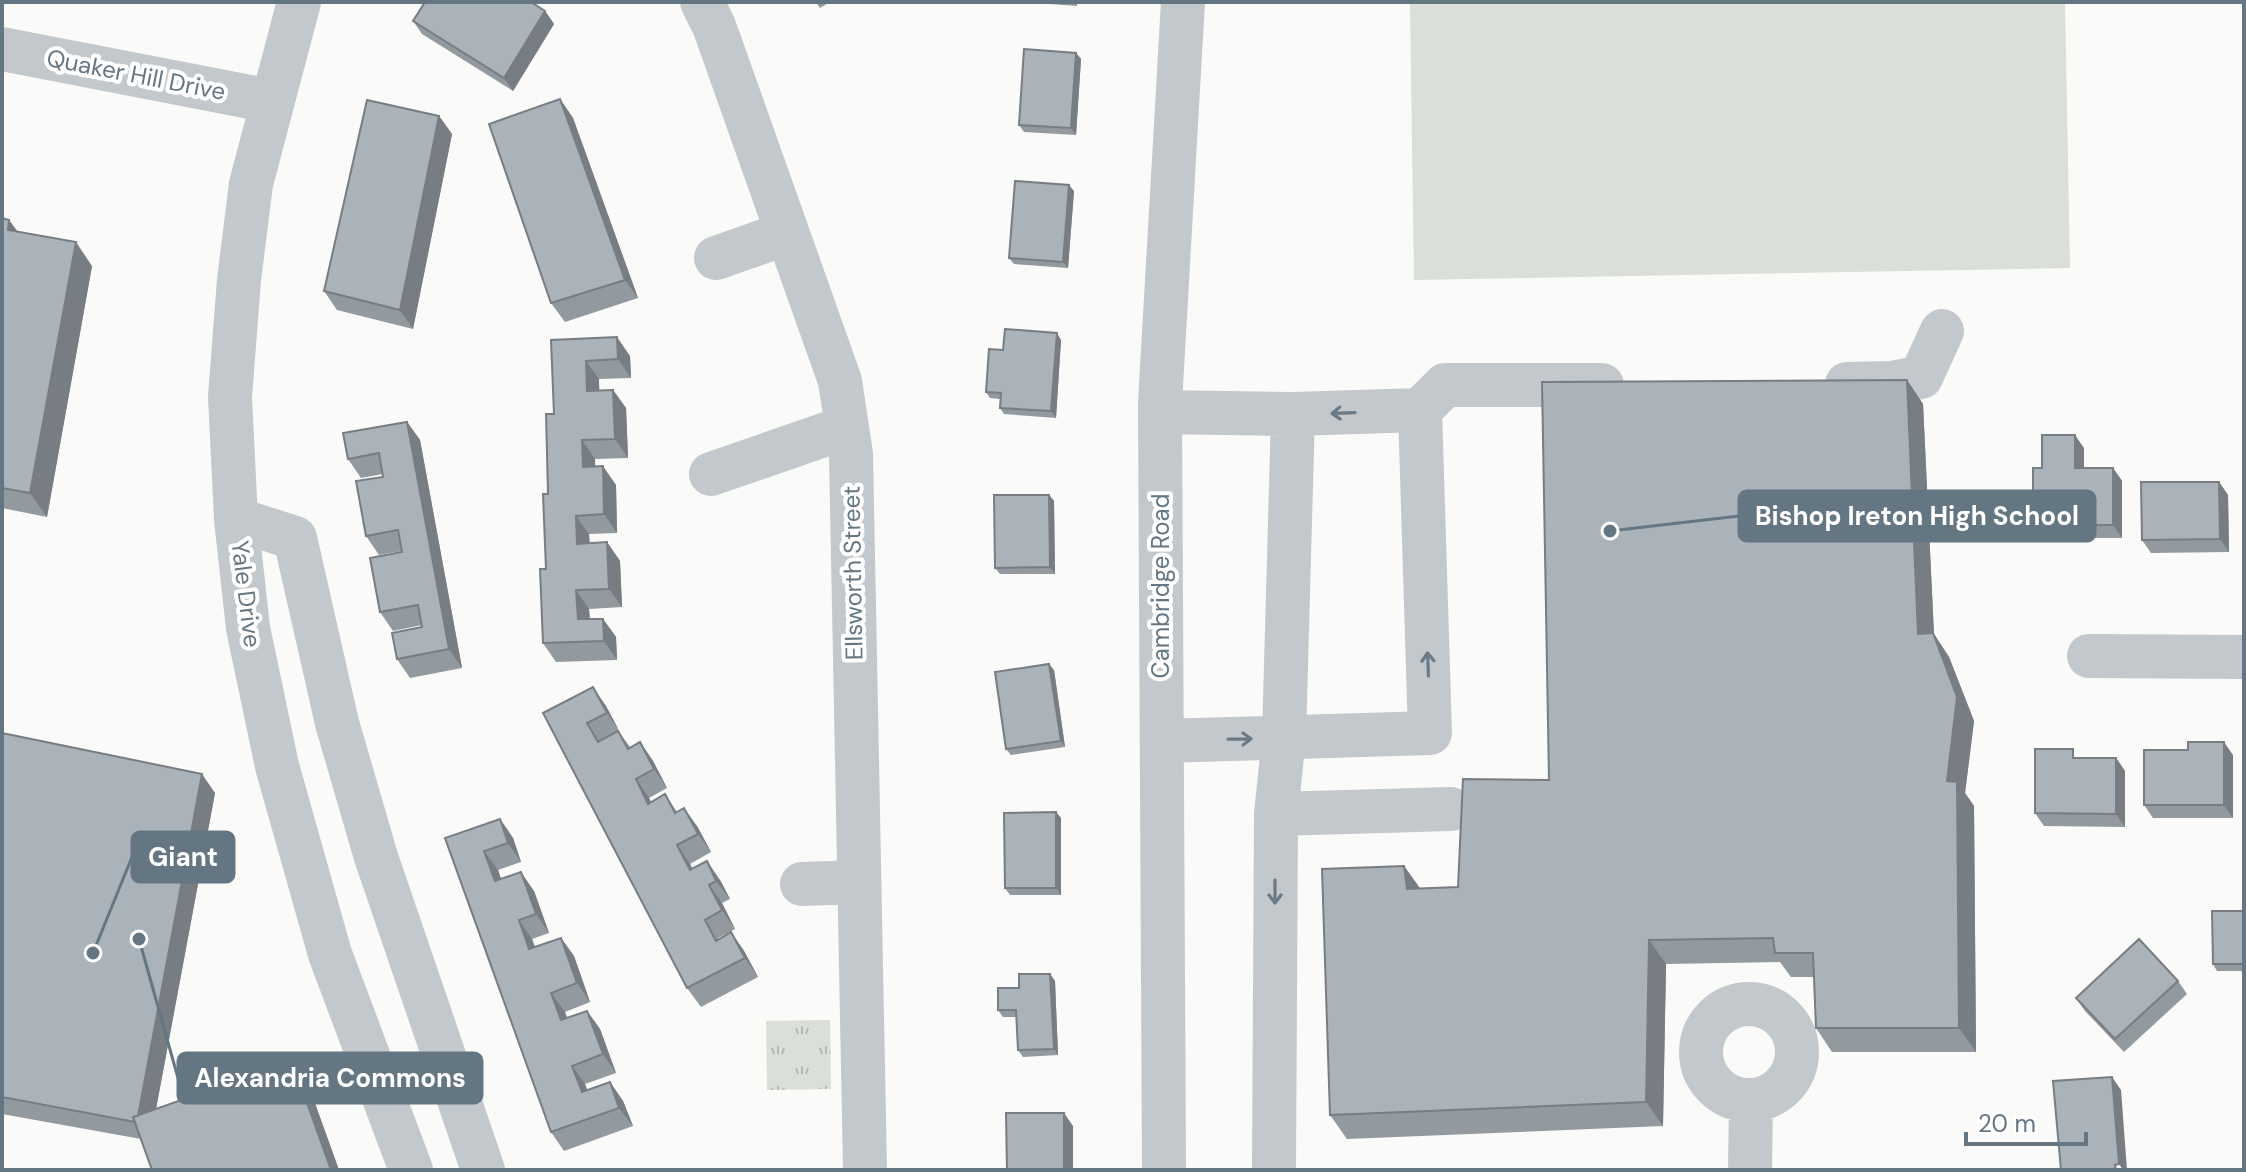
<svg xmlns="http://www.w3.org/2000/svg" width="2246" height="1172" font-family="'DM Sans',sans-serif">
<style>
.grass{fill:#dadfd7}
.park{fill:url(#park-tufts)}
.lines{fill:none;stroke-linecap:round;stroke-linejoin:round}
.minor{stroke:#c3c8cc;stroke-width:44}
.wall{fill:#929a9f}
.shaded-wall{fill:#777d82}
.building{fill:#aab3b9;stroke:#777d82;stroke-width:2}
.oneway{stroke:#6a7a87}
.labels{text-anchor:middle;stroke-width:8;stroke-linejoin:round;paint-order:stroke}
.street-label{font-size:24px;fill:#657683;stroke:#fff}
.leader{fill:none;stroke:#657683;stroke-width:3}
.callout-dot{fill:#657683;stroke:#fff;stroke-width:3}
.callout{fill:#657683;stroke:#657683;stroke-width:3}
.callout-label{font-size:26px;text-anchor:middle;font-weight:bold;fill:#fff}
</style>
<defs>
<pattern id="park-tufts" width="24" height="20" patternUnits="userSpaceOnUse" patternTransform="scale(2)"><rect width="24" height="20" fill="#dadfd7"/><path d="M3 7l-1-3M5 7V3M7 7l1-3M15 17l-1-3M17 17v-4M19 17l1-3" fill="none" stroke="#b4b9b4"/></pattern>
</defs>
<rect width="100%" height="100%" fill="#fafaf8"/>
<path class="grass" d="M1410 2H2065L2070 268 1414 280Z"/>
<path class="park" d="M830 1020 831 1089 767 1090 766 1021Z"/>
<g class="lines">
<path class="minor" d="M299 2 251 184 239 280 230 397 236 519 248 628 277 766 330 954 411 1170
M702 2 714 26 840 381 851 454 865 1170
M2 49 271 101
M716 258 787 233
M1847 384 1892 383 1921 377 1942 331
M1160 412 1293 414 1420 410 1445 385H1602
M711 474 847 427
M236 519 295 538 337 723 376 857 483 1170
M2089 656 2244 657
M1162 741 1430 733 1420 410
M1276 814 1451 809
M802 884 859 882
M1701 1052a48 48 0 1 1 96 0a48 48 0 1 1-96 0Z
M1164 1170 1160 403 1183 2
M1274 1170 1276 814 1284 737 1293 414
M1750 1170 1751 1100"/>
</g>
<path class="wall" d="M816 2H830L820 8Z
M1023 2H1077V6Z
M545 11 554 24 513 91 422 34 413 21Z
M1076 53 1081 59 1076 135 1024 132 1019 125Z
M560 99 573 118 638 298 565 322 551 303Z
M439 116 452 134 413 329 337 310 324 291Z
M1074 191 1068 268 1014 264 1009 258Z
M2 218 9 220 17 231 92 266 47 517 2 508Z
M551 340 630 356 631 378 599 379V390H613L626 408 628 458 595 459V466L616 485 617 533 589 534 590 543 607 542 620 561 622 607 589 609 590 619H603L616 637 617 660 556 662 543 643 548 494 554 414Z
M1061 340 1056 418 1004 414 1000 408V399L990 398 986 392 1003 350Z
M1907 380 1923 404 1934 634 1949 657 1974 721 1965 793 1974 806 1976 1052H1832L1816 1028 1814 977H1791L1780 962 1666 964 1663 1126 1347 1139 1330 1115 1404 866 1420 888 1458 887 1549 780Z
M407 422 420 440 462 668 410 678 397 659 422 627V625L393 631 380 612 402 551 379 555 366 536 383 477V474L361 478 348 459Z
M2084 448V468H2113L2122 481V538H2042L2033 525 2042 468Z
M2219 482 2228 495 2229 552 2151 553 2142 540Z
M1049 495 1054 501 1055 574H1000L995 568Z
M1054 670 1065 747 1011 755 1006 749Z
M606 706 619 732 630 747 640 742 653 761 667 788 649 798 651 802 665 794 677 812 697 826 711 852 690 864 692 869 720 880 730 899 722 903 735 929 718 938V940L731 932 744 951 758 977 701 1007 687 988 543 713Z
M2 733 215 793 156 1109 292 1061 308 1084 339 1170H152L141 1139 2 1114Z
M2188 750 2233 755V818H2153L2144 805Z
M2079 758H2116L2125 771V827L2044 826 2035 813Z
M1056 812 1061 818V895H1010L1005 888Z
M500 819 513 838 521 862 498 870 501 879 534 891 549 933 532 939 535 947 561 938 574 956 590 1002 565 1012 567 1018 587 1011 600 1029 616 1073 585 1084 587 1090 610 1082 623 1101 633 1126 564 1151 551 1132 445 838Z
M2244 911V971H2217L2213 964Z
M1050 974 1055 981 1058 1055 1023 1057 1018 1050 1016 1017H1003L998 1010 1019 988Z
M2178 981 2187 994 2124 1052 2085 1011 2076 998Z"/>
<path class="shaded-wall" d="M545 11 554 24 513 91 504 78Z
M1076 53 1081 59 1076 135 1071 128Z
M560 99 573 118 638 298 625 280Z
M439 116 452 134 413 329 400 310Z
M1069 185 1074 191 1068 268 1063 262Z
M9 220 26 243 8 230Z
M76 242 92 266 47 517 30 493Z
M1057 333 1061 340 1056 418 1051 411Z
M617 337 630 356 631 378 618 359Z
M586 361 599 379 600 410 587 391Z
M1907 380 1923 404 1934 634 1949 657 1974 721 1965 793 1974 806 1976 1052 1959 1028 1947 781 1918 634Z
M613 390 626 408 628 458 615 439Z
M407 422 420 440 462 668 449 649Z
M2075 435 2084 448V481L2075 468Z
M582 440 595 459 596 485 583 467Z
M603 466 616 485 617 533 604 514Z
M2113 468 2122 481V538L2113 525Z
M2219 482 2228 495 2229 552 2220 539Z
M1049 495 1054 501 1055 574 1050 567Z
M576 516 589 534 590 562 577 544Z
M607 542 620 561 622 607 609 589Z
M576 590 589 609 591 638 578 619Z
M603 619 616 637 617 660 604 641Z
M1049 664 1054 670 1065 747 1061 741Z
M593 687 606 706 620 732 607 713Z
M640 742 653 761 667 788 654 769Z
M2224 742 2233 755V818L2224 805Z
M2116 758 2125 771V827L2116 814Z
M202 774 215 793 150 1141 137 1122Z
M636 779 649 798 661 822 648 804Z
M684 808 697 826 711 852 698 834Z
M1056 812 1061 818V895L1056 888Z
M500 819 513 838 521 862 508 843Z
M677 845 690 864 703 889 690 870Z
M484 851 498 870 508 899 495 881Z
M707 861 720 880 730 899 716 881Z
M1404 866 1421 890 1407 889Z
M521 872 534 891 549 933 536 914Z
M709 885 722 903 735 929 722 910Z
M519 920 532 939 542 968 529 949Z
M731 932 744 951 758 977 745 958Z
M561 938 574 956 590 1002 577 983Z
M1649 940 1666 964 1663 1126 1646 1102Z
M1050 974 1055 981 1058 1055 1054 1049Z
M551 993 565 1012 574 1039 561 1020Z
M587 1011 600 1029 616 1073 603 1054Z
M292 1061 308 1084 339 1170H331Z
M572 1066 585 1084 595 1111 582 1092Z
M2112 1077 2121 1090 2127 1170H2123L2119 1164Z
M610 1082 623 1101 633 1126 619 1108Z
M1064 1113 1073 1126V1170H1064Z"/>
<path class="building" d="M425 2H531L545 11 504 78 413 21Z
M1024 49 1076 53 1071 128 1019 125Z
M560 99 625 280 551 303 489 124Z
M367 100 439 116 400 310 324 291Z
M1015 181 1069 185 1063 262 1009 258Z
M2 218 9 220 8 230 76 242 30 493 2 488Z
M1005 329 1057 333 1051 411 1000 408 1001 393 986 392 989 349 1003 350Z
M617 337 618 359 586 361 587 391 613 390 615 439 582 440 583 467 603 466 604 514 576 516 577 544 607 542 609 589 576 590 578 619H603L604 641 543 643 540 569H546L543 494H548L546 414H554L551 340Z
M1907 380 1918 634 1933 633 1957 697 1947 781 1957 782 1959 1028H1816L1813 953H1775L1773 938 1649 940 1646 1102 1330 1115 1322 869 1404 866 1407 889 1458 887 1463 779 1549 780 1542 382Z
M407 422 449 649 397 659 392 633 422 627 418 605 380 612 370 558 402 552 398 530 366 536 356 481 383 477 379 453 348 459 343 433Z
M2042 435H2075V468H2113V525H2033V468H2042Z
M2141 482H2219L2220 539 2142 540Z
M994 495H1049L1050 567 995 568Z
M1049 664 1061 741 1006 749 995 672Z
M593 687 607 713 587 723 598 742 618 731 628 749 640 742 654 769 636 779 648 804 665 794 675 813 684 808 698 834 677 845 690 870 707 861 716 881 709 885 722 910 705 920 716 941 731 932 745 958 687 988 543 713Z
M2 733 202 774 138 1116 133 1117 135 1122 2 1097Z
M2188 742H2224V805H2144V750H2188Z
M2035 749H2073V758H2116V814L2035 813Z
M1056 812V888H1005L1004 813Z
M500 819 508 843 484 851 495 881 521 872 536 914 519 920 529 949 561 938 577 983 551 993 561 1020 587 1011 603 1054 572 1066 582 1092 610 1082 619 1108 551 1132 445 838Z
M2212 911H2244V964H2213Z
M2139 939 2178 981 2115 1039 2076 998Z
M1019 974H1050L1054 1049 1018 1050 1016 1010H998V988H1019Z
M292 1061 331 1170H152L133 1117Z
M2112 1077 2119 1164 2115 1165 2116 1170H2061L2053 1081Z
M1006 1113H1064V1170H1007Z"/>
<defs><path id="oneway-shaft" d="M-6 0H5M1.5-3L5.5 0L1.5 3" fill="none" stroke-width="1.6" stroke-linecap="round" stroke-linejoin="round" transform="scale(2)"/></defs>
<g class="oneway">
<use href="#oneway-shaft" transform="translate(1343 413) rotate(178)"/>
<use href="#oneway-shaft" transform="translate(1428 664) rotate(-92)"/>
<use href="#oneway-shaft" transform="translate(1240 739) rotate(-1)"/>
<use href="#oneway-shaft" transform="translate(1275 892) rotate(90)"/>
</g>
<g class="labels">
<g class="street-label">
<text transform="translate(136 75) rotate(11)" y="8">Quaker Hill Drive</text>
<text transform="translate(853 573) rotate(-91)" y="8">Ellsworth Street</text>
<text transform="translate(1161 586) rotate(-90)" y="8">Cambridge Road</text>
<text transform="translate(246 594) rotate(83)" y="8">Yale Drive</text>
</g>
</g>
<path class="leader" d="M1610 531L1739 516M93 953L132 857M139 939L178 1078"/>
<g class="callout-dot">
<circle cx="1610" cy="531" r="8"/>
<circle cx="93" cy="953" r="8"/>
<circle cx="139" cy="939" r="8"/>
</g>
<g class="callout">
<rect x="1739" y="491" width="356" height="50" rx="8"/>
<rect x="132" y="832" width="102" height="50" rx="8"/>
<rect x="178" y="1053" width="304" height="50" rx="8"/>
</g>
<g class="callout-label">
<text x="1917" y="525">Bishop Ireton High School</text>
<text x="183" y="866">Giant</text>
<text x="330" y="1087">Alexandria Commons</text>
</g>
<rect width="2246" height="1172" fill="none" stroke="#657683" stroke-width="8"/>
<path d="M1966 1132v12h120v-12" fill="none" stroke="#657683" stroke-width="4"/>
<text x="1978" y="1132" font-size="24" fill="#657683" stroke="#ffffff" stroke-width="6" paint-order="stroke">20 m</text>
</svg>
